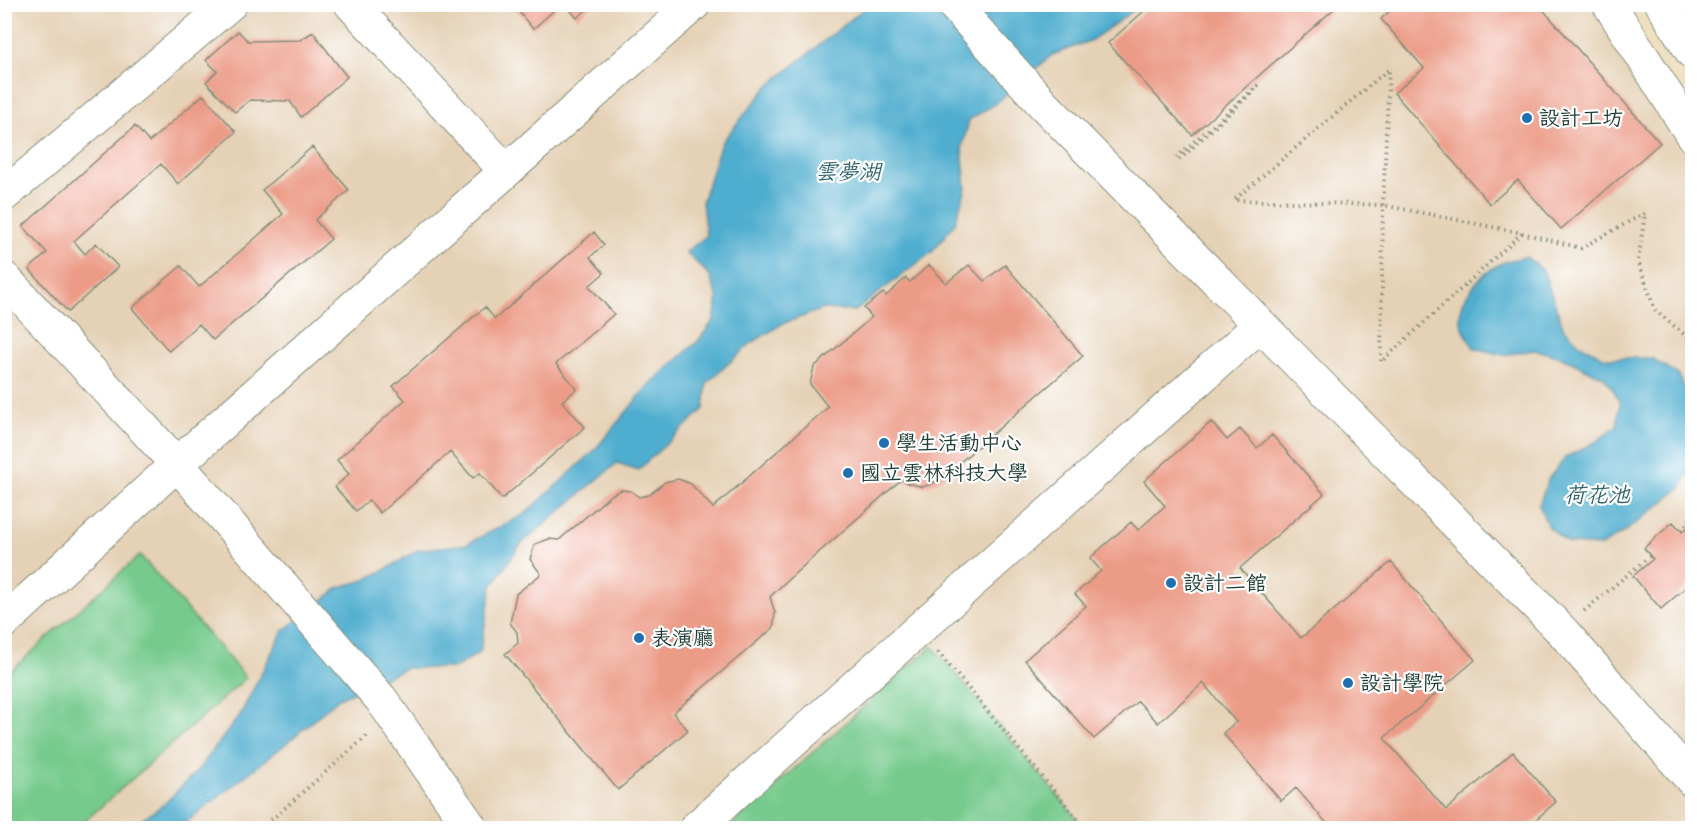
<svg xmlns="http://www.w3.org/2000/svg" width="1697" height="833" font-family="Caveat,'LXGW WenKai TC',sans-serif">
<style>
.built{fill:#e5d1b6}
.green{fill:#76ca8d;stroke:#4a8460;stroke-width:1.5}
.water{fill:#50adcf;stroke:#387582;stroke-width:1.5}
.building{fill:#ec9b87}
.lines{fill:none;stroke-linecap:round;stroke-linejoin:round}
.minor-casing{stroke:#868e7a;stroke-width:35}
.path{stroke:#868e7a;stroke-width:4;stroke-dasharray:1.5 4.5;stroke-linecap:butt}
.minor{stroke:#fff;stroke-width:33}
.poi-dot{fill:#1f6fb2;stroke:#fff;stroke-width:2}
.labels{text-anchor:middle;stroke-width:4.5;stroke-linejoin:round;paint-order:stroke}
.poi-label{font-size:21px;fill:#1f3d34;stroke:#fff;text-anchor:start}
.water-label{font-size:22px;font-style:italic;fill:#30646a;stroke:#fff}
</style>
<rect width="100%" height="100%" fill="#fff"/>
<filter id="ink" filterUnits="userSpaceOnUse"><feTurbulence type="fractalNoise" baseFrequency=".0167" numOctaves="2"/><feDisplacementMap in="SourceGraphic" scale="12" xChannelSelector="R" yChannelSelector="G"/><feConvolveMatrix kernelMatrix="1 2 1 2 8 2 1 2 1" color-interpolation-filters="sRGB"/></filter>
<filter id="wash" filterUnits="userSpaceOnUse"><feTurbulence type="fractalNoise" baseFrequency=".008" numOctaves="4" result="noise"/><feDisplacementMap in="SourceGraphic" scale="24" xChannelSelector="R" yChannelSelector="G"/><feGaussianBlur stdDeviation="1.35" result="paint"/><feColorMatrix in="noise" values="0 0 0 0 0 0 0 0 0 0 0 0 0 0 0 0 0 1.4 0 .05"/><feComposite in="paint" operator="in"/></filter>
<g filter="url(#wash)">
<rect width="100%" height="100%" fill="#eee0c0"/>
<path class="built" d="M5 5H1619L1692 117V828H5Z"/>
<path class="green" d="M140 555 246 678 77 828H5V676Z
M932 646 1085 828H728Z"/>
<path class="water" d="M866 5H1141L1092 40 1052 55 995 104 969 120 962 148 966 188 955 223 932 252 855 311 823 309 782 324 750 344 707 383 704 409 638 470 617 463 520 545 492 586 480 652 455 668H406L339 698 287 743 179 828H130L164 804 198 770 240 715 283 631 340 587 365 580 390 567 418 550 467 544 525 514 593 452 647 387 699 340 714 320 718 298 709 275 686 252 706 236 702 202 721 143 768 86 860 12Z
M1526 257 1543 270 1563 327 1580 344 1605 358H1651L1677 374 1690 397 1692 409V464L1682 487 1626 531 1601 546 1569 544 1548 527 1539 505 1549 478 1566 457 1594 443 1617 426 1620 404 1613 389 1603 376 1587 370 1562 357 1535 350 1503 355 1474 348C1470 341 1463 331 1461 322 1456 301 1480 275 1498 265 1506 260 1517 259 1526 257Z"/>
<g id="blocks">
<path class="building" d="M512 4H561L533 29Z
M565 4H593L577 18Z
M1152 4H1332L1335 8 1192 135 1108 43Z
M1397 4H1538L1660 143 1561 229 1518 180 1490 204 1394 93 1424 68 1381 19Z
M238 31 248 41 300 40 313 32 347 77 301 117 290 101 250 100 235 112 206 82 217 71 206 60Z
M203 95 236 132 178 184 161 164 74 241 85 254 96 243 118 267 68 312 29 269 47 253 23 226 135 126 149 142Z
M312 147 349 190 315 220 331 239 213 340 199 324 169 351 132 308 181 266 199 287 283 214 262 190Z
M594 232 604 245 590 257 604 273 589 286 614 314 556 364 577 389 562 401 585 427 502 499 480 473 473 478 450 452 380 513 369 500 356 511 335 487 349 474 337 460 405 400 393 386 485 307 495 319Z
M929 265 946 283 969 265 984 281 1005 265 1083 356 938 481 923 487 907 483 902 479 782 585 770 597 775 613 773 628 673 713 688 730 618 790 505 654 518 643 517 632 510 623 516 594 541 574 530 559 535 544 549 539 559 540 611 495 621 490 631 491 639 497 649 495 665 482 678 479 691 484 713 508 828 407 810 384 814 367 872 317 864 308 883 293 886 296 906 278 910 282Z
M1211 422 1227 440 1240 429 1257 448 1272 435 1324 494 1240 568 1301 638 1391 562 1475 660 1384 738 1446 810 1513 752 1556 802 1526 828H1331L1296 788 1281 801 1223 733 1236 722 1203 683 1158 723 1138 701 1094 739 1025 660 1086 606 1075 594 1101 571 1090 558 1131 522 1138 530 1165 506 1144 481Z
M1673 522 1682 532 1692 524V582L1661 609 1633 576 1653 559 1644 548Z"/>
</g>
</g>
<g filter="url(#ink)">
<use href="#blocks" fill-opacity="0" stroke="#868e7a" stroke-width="1.5"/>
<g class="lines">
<defs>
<path id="minor" d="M351 4 506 171
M953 4 1043 104 1563 632 1692 780
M1609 4 1692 135
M1662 4 1692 52
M4 195 230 4
M4 278 177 464 381 699 471 828
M4 622 177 464 694 4
M696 828 1260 325"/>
</defs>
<use href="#minor" class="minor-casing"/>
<path class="path" d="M1258 85 1176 158 1179 160 1259 86
M1522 233 1381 362 1383 205 1389 69 1234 200 1383 205 1522 233 1581 248 1645 213 1638 261 1655 310 1692 341
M1680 529 1692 518
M1584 611 1650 556
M938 652 1085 828
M262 828 369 734"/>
<use href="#minor" class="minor"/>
</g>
</g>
<g class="poi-dot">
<circle cx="1527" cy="118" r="6"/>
<circle cx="884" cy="443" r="6"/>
<circle cx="848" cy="473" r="6"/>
<circle cx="1171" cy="583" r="6"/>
<circle cx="639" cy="638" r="6"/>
<circle cx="1348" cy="683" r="6"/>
</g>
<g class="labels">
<g class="poi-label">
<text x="1539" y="125">設計工坊</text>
<text x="896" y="450">學生活動中心</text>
<text x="860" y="480">國立雲林科技大學</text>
<text x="1183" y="590">設計二館</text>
<text x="651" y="645">表演廳</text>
<text x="1360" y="690">設計學院</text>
</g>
<g class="water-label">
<text x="848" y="179">雲夢湖</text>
<text x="1597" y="502">荷花池</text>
</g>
</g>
<rect width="1697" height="833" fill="none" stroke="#fff" stroke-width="24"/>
</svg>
